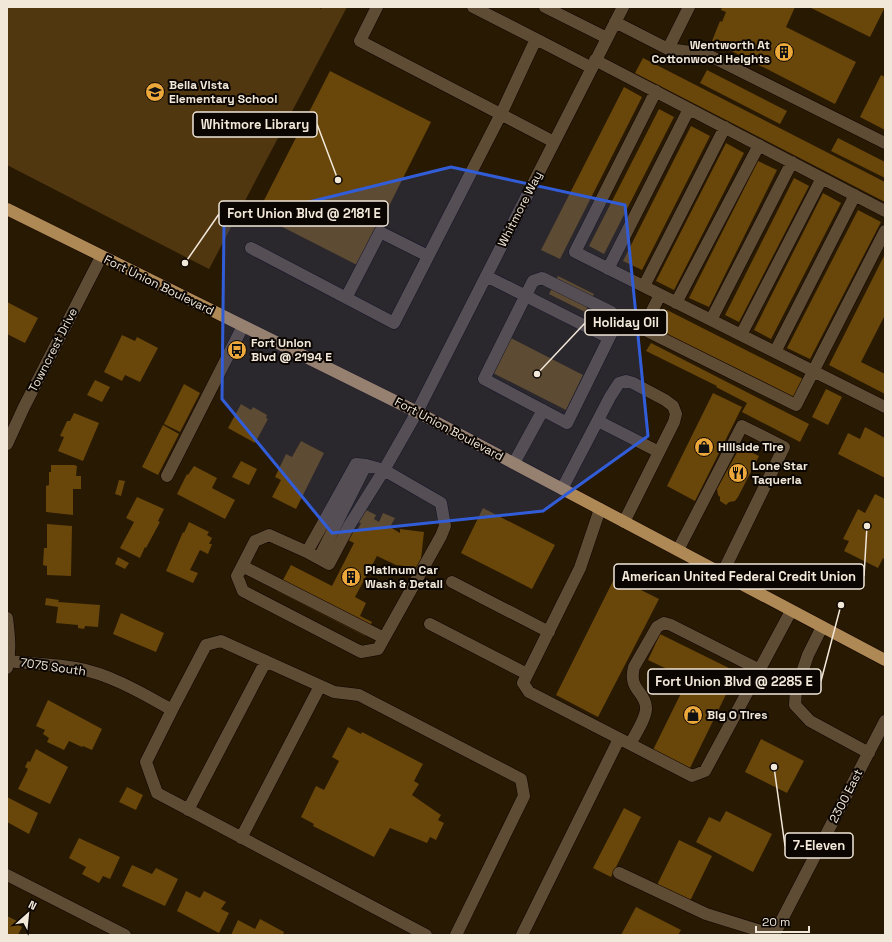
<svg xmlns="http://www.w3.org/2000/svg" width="892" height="942" font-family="'Space Grotesk',sans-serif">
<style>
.green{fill:#513710}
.building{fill:#69460a}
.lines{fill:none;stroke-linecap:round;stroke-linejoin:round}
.minor-casing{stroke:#100400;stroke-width:13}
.major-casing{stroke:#100400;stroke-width:13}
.minor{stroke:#5e4c35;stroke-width:12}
.major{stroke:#af8955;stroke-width:12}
.marked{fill:#325dd8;fill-opacity:0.2;stroke:#325dd8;stroke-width:3;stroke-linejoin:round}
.labels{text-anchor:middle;stroke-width:4;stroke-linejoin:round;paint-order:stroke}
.poi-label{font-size:12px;font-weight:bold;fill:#f2e8da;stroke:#0b0601;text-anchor:start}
.street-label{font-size:12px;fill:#f2e8da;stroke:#0b0601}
.leader{fill:none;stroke:#f2e8da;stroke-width:1.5}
.callout-dot{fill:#f2e8da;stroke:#0b0601;stroke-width:1.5}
.callout{fill:#0b0601;stroke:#f2e8da;stroke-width:1.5}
.callout-label{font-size:13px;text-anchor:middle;font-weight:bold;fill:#f2e8da}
</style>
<rect width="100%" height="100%" fill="#281903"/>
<path class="green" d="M7 7H317L321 9 322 7H347L209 269 7 165Z"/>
<path class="building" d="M722 7H795L786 27 856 62 835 104 712 41 720 21 722 22 726 12 721 10Z
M809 7H885L870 37Z
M643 58 885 182V202L635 73Z
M707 70 787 111 780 124 700 83Z
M330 71 431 122 359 266 257 214Z
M881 75 885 77V130L860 117Z
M624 87 642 97 560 259 541 250Z
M659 109 674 117 604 254 589 246Z
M691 126 710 136 642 270 623 261Z
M838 138 885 162V178L831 151Z
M726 143 744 153 674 290 656 281Z
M758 161 777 170 709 307 689 298Z
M794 178 809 186 739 322 725 315Z
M823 193 841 203 771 339 754 330Z
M858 210 881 222 810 359 787 348Z
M885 254V315L861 362 885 374V394L829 365Z
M558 276 594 294 585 312 549 294Z
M7 302 38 318 25 343 7 334Z
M667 310 805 380 795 399 657 329Z
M122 335 135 341 137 337 158 348 140 382 125 375 122 381 104 372Z
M509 337 583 375 566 410 491 372Z
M651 343 809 424 800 442 742 412 747 403 716 387 717 386 646 351Z
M95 380 110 387 102 402 87 395Z
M184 384 200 393 180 432 164 424Z
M826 389 842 397 828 425 812 417Z
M713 393 742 407 695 501 667 486Z
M241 404 251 410 253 407 267 415 266 418 268 419 255 443 228 428Z
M74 413 99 423 83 461 58 451 64 437 60 436 67 421H70Z
M163 425 179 434 158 475 142 467Z
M865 427 885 438V478L838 454 848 433 860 439Z
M301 441 324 453 296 509 272 497 281 480 275 477 286 454 292 457Z
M740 447 759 456 738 497 735 501 729 502 726 505 720 501V497L718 495 717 489Z
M241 461 257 469 249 485 232 477Z
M51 465H74L77 466 76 476H81V489H73V515L46 512V486L49 485V472H51Z
M194 466 217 478 212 488 235 500 225 519 177 494 187 474 188 475Z
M119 480 125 481 121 496 115 494Z
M875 494 885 499V560L883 558 878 568 844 551 849 541 843 539 858 509 865 513Z
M137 497 164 509 158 521 160 522 146 548 145 547 140 558 120 548 134 522 126 518Z
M483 508 555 545 532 589 461 553Z
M364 509 376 515 374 519 379 522 383 513 395 518 390 527 400 533V529L424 532 420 568 396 565 377 556 355 597 366 603 360 616 372 622 365 636 277 591 291 565 332 586 354 543 329 530 334 518 357 531 361 523 357 522Z
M189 522 209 532 207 535 212 538 209 544H212L208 554 200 550 190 570 198 573 193 583 166 571 183 532 184 533Z
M47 524 72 526 71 576 47 575V566L43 565 44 548H47Z
M118 557 129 563 125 569 115 564Z
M615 577 659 599 598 717 556 695Z
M46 598 59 600 58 602 100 605 98 627 85 626 84 629 78 628V625L56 623 58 607 45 605Z
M121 613 164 633 156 652 113 634Z
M660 634 737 672 690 768 653 750 688 679 648 660Z
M48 700 102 729 92 750 83 746 82 747 69 741 64 750 47 742 49 738 43 734 45 730 36 726Z
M348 727 361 734 362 732 423 764 414 781 419 784 412 795 441 815 438 820 444 823 436 840 430 837 427 843 390 828 374 857 313 826 314 824 301 817 316 786 324 790 339 761 332 757Z
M761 739 804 761 787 793 745 772Z
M36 749 68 767 50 804 18 789 28 769 25 767 28 761 30 762Z
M127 787 143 795 136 810 119 802Z
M7 797 38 813 29 834 7 822Z
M624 808 641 817 611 877 593 868Z
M726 811 772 834 753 872 696 842 709 817 720 822Z
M79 838 120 857 110 879 103 876 99 883 82 874 86 867 69 858Z
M679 840 712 856 690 901 657 885Z
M132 865 152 874 156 868 178 879 165 906 122 886Z
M186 891 200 898 204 891 226 902 221 909 229 913 219 933 177 911Z
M636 907 681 930 678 935H621Z
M7 916 17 921 16 924 22 927 18 935H7Z
M260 919 284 932 283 935H231L238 920 255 929Z"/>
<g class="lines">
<defs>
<path id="minor" d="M377 7 360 41 554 142
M545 7 607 38
M615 22 668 49 689 7
M536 39 592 68
M668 49 706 54 885 143
M595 60 885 211
M656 91 575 252 885 407
M251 248 394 323 501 114 536 39 473 7
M608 269 689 109
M486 276 609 338 567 423 484 379 533 281 542 278 611 312 616 325 609 338
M644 286 725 127
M660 295 643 329 796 405 885 231
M346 298 380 232 428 256
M676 303 759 145
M711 320 792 162
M741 335 822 178
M775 352 855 195
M598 421 659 452
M7 444 24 407 101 257
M514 463 543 410
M167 476 243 326
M562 489 610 397 619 383 626 381 633 383 665 400 673 406 676 414 674 422 624 522
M600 509 580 568 523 683 529 692 692 776 705 771 791 611
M678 550 742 426 784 447 722 574
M307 552 329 564 349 526 384 470 441 503 445 526 441 536 378 649 361 652 243 591 237 576 255 541 269 535 307 552 356 464 366 465 384 470 417 412 623 7
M319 558 366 465
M242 566 384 638
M452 582 549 632
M7 618C9 634 11 651 7 668
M430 624 527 674
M822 627 808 655 796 690 795 705 810 721 869 753
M9 661C31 664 54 664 76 668 110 674 142 693 172 710L206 645 221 641 334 692 359 695 521 779 524 796 456 935
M172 710 146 762 157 793 426 935
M630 744C635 735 647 717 646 707 645 691 628 690 634 667L657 627 664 623 671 625 760 670
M188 810 266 661
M241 838 320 686
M619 873 706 914 774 935
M7 875 125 935
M522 935 619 739
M774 935 885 721"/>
<path id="major" d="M7 209 417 412 885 660"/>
</defs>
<use href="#minor" class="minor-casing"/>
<use href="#major" class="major-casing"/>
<use href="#minor" class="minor"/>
<use href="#major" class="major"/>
</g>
<path class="marked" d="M451 167 625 205 648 436 543 511 332 533 222 399 224 223Z"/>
<defs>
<symbol id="building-disc" viewBox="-11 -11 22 22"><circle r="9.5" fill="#eda83b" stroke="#0b0601"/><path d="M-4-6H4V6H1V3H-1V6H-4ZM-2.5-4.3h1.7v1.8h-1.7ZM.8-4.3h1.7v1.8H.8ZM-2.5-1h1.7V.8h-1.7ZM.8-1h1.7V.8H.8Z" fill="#111"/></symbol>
<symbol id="school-disc" viewBox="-11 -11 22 22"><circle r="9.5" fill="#eda83b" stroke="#0b0601"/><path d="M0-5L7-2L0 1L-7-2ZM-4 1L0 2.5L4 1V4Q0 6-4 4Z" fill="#111"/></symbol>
<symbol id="bus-disc" viewBox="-11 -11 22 22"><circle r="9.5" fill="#eda83b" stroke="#0b0601"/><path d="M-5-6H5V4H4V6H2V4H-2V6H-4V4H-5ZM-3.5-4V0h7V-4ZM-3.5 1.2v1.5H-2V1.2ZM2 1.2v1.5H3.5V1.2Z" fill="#111"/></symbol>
<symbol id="shop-disc" viewBox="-11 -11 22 22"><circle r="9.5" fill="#eda83b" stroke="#0b0601"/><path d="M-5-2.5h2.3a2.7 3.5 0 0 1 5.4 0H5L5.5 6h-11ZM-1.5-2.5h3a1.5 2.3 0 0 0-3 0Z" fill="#111"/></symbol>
<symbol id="restaurant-disc" viewBox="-11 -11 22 22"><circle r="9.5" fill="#eda83b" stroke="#0b0601"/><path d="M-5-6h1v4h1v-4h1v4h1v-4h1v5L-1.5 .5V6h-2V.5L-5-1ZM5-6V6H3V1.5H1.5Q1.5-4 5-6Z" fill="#111"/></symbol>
</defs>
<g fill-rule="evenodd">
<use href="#building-disc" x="773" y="41" width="22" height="22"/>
<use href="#school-disc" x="144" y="81" width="22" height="22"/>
<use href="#bus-disc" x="226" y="339" width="22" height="22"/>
<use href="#shop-disc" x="693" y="436" width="22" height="22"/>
<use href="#restaurant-disc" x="727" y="462" width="22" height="22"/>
<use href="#building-disc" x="340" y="566" width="22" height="22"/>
<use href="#shop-disc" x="682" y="704" width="22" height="22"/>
</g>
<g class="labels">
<g class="poi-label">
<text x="770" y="49" text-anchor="end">Wentworth At<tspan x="770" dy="14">Cottonwood Heights</tspan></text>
<text x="169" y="89">Bella Vista<tspan x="169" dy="14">Elementary School</tspan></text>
<text x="251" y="347">Fort Union<tspan x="251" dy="14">Blvd @ 2194 E</tspan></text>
<text x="718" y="451">Hillside Tire</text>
<text x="752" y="470">Lone Star<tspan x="752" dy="14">Taqueria</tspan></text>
<text x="365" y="574">Platinum Car<tspan x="365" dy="14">Wash &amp; Detail</tspan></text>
<text x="707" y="719">Big O Tires</text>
</g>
<g class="street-label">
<text transform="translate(520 209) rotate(-63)" y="4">Whitmore Way</text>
<text transform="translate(159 285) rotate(26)" y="4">Fort Union Boulevard</text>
<text transform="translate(53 350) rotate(-63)" y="4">Towncrest Drive</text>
<text transform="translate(449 429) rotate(28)" y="4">Fort Union Boulevard</text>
<text transform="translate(53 667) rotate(8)" y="4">7075 South</text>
<text transform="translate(846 796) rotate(-63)" y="4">2300 East</text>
</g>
</g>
<path class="leader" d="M338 180L317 124M185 263L219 214M537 374L585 323M867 526L864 576M841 605L821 681M774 767L785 846"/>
<g class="callout-dot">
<circle cx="338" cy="180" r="4"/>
<circle cx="185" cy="263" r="4"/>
<circle cx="537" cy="374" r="4"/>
<circle cx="867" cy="526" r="4"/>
<circle cx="841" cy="605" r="4"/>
<circle cx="774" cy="767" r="4"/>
</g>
<g class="callout">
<rect x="193" y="112" width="124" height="25" rx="4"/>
<rect x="219" y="201" width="169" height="25" rx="4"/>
<rect x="585" y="310" width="82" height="25" rx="4"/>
<rect x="614" y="564" width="250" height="25" rx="4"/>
<rect x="648" y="669" width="173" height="25" rx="4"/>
<rect x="785" y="833" width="68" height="25" rx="4"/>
</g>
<g class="callout-label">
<text x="255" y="129">Whitmore Library</text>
<text x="304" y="218">Fort Union Blvd @ 2181 E</text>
<text x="626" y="327">Holiday Oil</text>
<text x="739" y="581">American United Federal Credit Union</text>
<text x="734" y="686">Fort Union Blvd @ 2285 E</text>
<text x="819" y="850">7-Eleven</text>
</g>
<rect width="892" height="942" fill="none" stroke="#f2e8da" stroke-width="16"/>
<g transform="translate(28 914) rotate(27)" stroke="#0b0601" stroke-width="3" paint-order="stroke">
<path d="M0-3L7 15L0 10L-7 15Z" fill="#f2e8da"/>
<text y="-6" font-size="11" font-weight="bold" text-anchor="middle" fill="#f2e8da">N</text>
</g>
<path d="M756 926v6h53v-6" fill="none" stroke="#f2e8da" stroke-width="2"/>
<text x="762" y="926" font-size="12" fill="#f2e8da" stroke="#0b0601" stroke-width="3" paint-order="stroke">20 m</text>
</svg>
